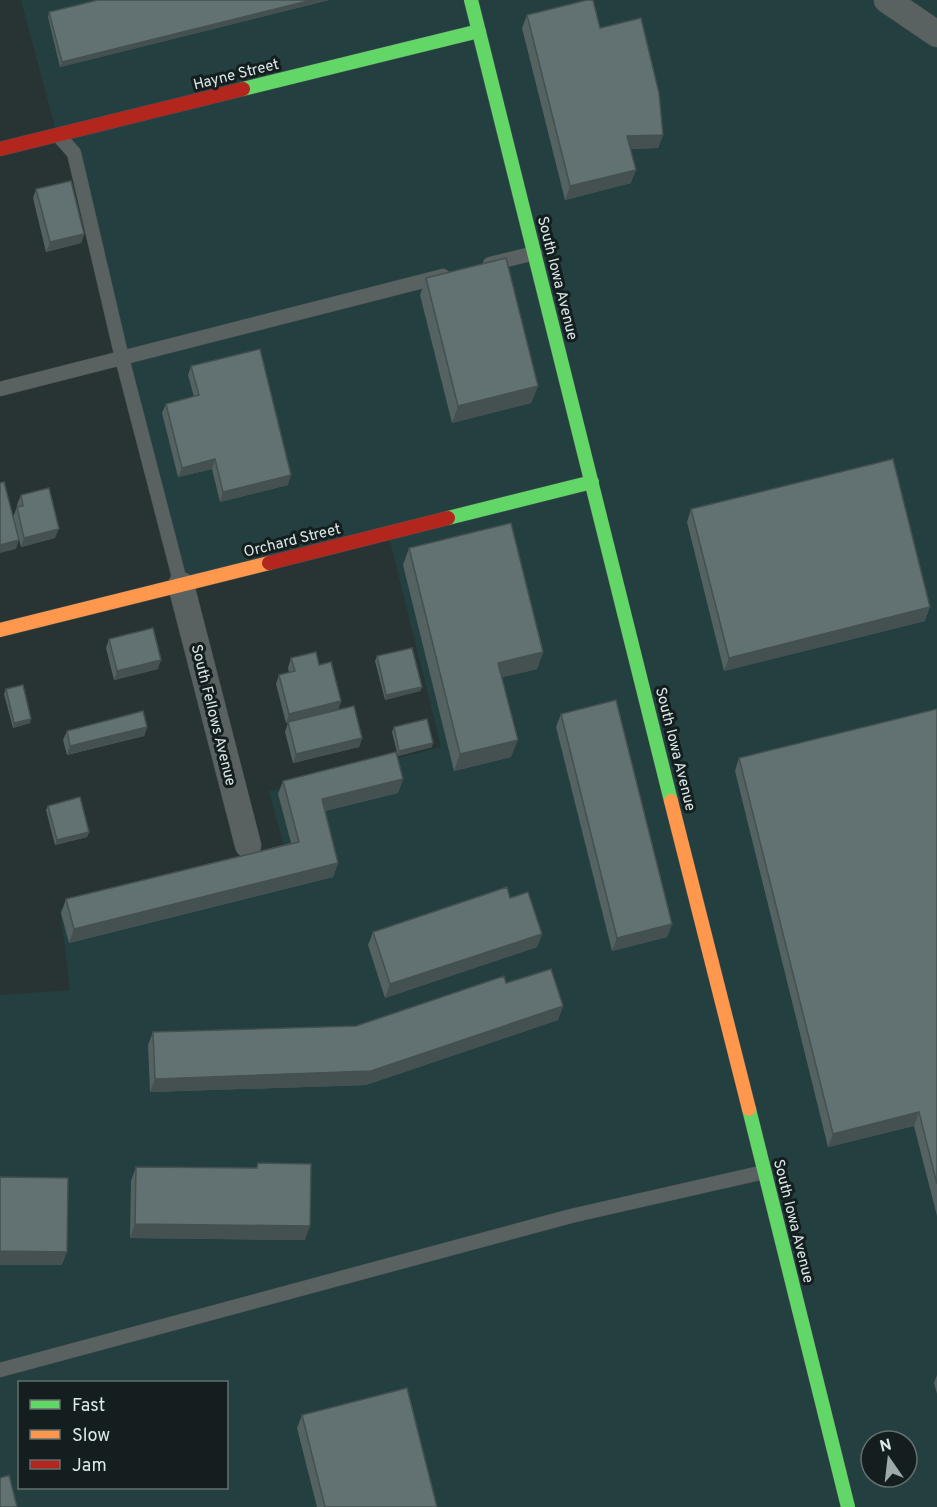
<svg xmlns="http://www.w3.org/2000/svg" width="937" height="1507" font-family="Overpass,sans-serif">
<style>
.built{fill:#233f40;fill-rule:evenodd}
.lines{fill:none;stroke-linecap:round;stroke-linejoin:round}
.lane-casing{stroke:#465050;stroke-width:15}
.street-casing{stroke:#465050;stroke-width:27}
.fast-casing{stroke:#465050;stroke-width:15}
.slow-casing{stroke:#465050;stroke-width:15}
.jam-casing{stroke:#465050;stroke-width:15}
.lane{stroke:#596161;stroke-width:14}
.street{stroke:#596161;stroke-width:26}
.fast{stroke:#63d668;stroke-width:14}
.slow{stroke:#ff974d;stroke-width:14}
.jam{stroke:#b3261e;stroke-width:14}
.wall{fill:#546262}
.shaded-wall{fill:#455050}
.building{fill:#627272;stroke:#455050;stroke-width:1.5}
.labels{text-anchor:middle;stroke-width:6;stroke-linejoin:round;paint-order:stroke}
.street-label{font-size:15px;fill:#dce8e9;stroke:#141e1e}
</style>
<rect width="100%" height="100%" fill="#283434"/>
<path class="built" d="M21 0H937V1507H0V995L70 990 60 909 285 850 269 791 441 747 388 533 181 585 74 153 57 135ZM20 1382H226V1488H20ZM871 1441H907V1477H871Z"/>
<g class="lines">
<defs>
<path id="lane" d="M58 135 74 153 122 358 181 585
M490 264 535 253
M0 389 443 276
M0 1370 571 1216 764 1172"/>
<path id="street" d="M887 0 937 34
M181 585 248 845"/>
<path id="fast" d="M471 0 671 801
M243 89 479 31
M448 518 592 482
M749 1109 848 1507"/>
<path id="slow" d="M0 630 269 563
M671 801 749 1109"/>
<path id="jam" d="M0 149 243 89
M269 563 448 518"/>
</defs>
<use href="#lane" class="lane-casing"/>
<use href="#street" class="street-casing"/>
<use href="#fast" class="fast-casing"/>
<use href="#slow" class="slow-casing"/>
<use href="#jam" class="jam-casing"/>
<use href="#lane" class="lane"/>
<use href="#street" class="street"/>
<use href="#fast" class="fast"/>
<use href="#slow" class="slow"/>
<use href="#jam" class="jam"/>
</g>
<path class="wall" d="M98 0H329L60 67 48 17 49 12Z
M527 15 663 135 658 148 630 149 631 183 565 200 522 28Z
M36 189 84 234 81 243 46 252 33 198Z
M426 278 538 386 531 403 452 423 420 295Z
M191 366 288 485 220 502 212 469 178 477 162 413 166 404 194 397 188 375Z
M21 495 55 538 21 547 13 517 17 507H18L17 505Z
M691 509 925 621 724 671 687 522Z
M409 548 543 652 537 669 502 677 511 757 454 771 403 565Z
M109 639 158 669 114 680 106 648Z
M377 656 422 687 420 691 385 700 375 661Z
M291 658 319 665 341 701 338 710 362 738 359 747 293 763 285 732 288 723H286L276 684 279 675 289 673 288 668Z
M6 689 30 723 13 728 4 694Z
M937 709V1216L914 1126 828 1147 735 771 739 758Z
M561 714 672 924 667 937 612 951 556 727Z
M147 727 144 736 67 755 63 740 67 731Z
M394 727 432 747 398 756 392 732Z
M403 779 398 793 325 811 338 863 333 877 69 943 61 913 66 899 291 843 278 794 283 781Z
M48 806 89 832 87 837 55 845 46 810Z
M510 898 542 934 537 947 385 998 368 945 373 932Z
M506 983 563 1006 558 1020 366 1085 150 1092 148 1045 153 1032 356 1026Z
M258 1163 305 1240 130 1238 131 1181 136 1167 256 1168Z
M937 1375V1394L934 1383Z
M302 1415 437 1507H317L297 1428Z"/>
<path class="shaded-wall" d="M312 0H329L60 67 62 62Z
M663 135 658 148 622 149 627 136Z
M636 170 631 183 565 200 570 186Z
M84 234 81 243 46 252 50 242Z
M538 386 531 403 452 423 458 406Z
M215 459 212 469 178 477 182 468Z
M291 475 288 485 220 502 223 492Z
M59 529 55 538 21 547 24 538Z
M19 540 16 549 0 553V545Z
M930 607 925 621 724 671 729 658Z
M543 652 537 669 492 680 498 663Z
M161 660 158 669 114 680 117 671Z
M422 687 420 691 385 700 386 695Z
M341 701 338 710 286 723 289 714Z
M31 719 30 723 13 728 14 723Z
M147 727 144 736 67 755 70 746Z
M362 738 359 747 293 763 296 754Z
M518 740 511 757 454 771 460 754Z
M433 743 432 747 398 756 399 751Z
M403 779 398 793 317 813 322 799Z
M89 832 87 837 55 845 57 840Z
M338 863 333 877 69 943 74 929Z
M672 924 667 937 612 951 617 938Z
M542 934 537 947 385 998 390 984Z
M563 1006 558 1020 366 1085 150 1092 155 1079Z
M919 1112 914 1126 828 1147 833 1134Z
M135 1224 310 1226 305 1240 130 1238Z
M0 1251 67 1252 62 1265H0Z"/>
<path class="building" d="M98 0H312L62 62 49 12Z
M587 0H593L600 28 641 18 659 93 663 135 627 136 636 170 570 186 527 15Z
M71 181 84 234 50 242 36 189Z
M506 258 538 386 458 406 426 278Z
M260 349 291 475 223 492 215 459 182 468 166 404 199 395 191 366Z
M893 459 930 607 729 658 691 509Z
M4 482 19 540 0 545V483Z
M49 488 59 529 24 538 17 507 23 506 21 495Z
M511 523 543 652 498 663 518 740 460 754 409 548Z
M153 628 161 660 117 671 109 639Z
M412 648 422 687 386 695 377 656Z
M316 652 319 665 331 662 341 701 289 714 279 675 295 671 291 658Z
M23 685 31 719 14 723 6 689Z
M616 700 672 924 617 938 561 714Z
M354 706 362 738 296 754 288 722Z
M937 709V1184L919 1112 833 1134 739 758Z
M143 711 147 727 70 746 67 731Z
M427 719 433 743 399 751 394 727Z
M396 752 403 779 322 799 338 863 74 929 66 899 299 842 283 781Z
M80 797 89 832 57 840 48 806Z
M507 887 510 898 528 892 542 934 390 984 373 932Z
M551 969 563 1006 371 1071 155 1079 153 1032 356 1026 504 976 506 983Z
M258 1163 311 1164 310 1226 135 1224 136 1167 257 1168Z
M0 1177 68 1178 67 1252 0 1251Z
M407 1388 437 1507H325L302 1415Z
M9 1475 17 1507H0V1478Z"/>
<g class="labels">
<g class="street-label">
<text transform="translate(236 74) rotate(-14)" y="5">Hayne Street</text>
<text transform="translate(558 278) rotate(76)" y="5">South Iowa Avenue</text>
<text transform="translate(292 540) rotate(-14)" y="5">Orchard Street</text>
<text transform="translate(214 715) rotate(76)" y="5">South Fellows Avenue</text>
<text transform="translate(676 749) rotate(76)" y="5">South Iowa Avenue</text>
<text transform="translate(794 1221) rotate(76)" y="5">South Iowa Avenue</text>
</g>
</g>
<rect x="18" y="1381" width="210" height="108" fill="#141e1e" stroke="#646f6f" stroke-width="1.5"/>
<rect x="30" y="1400" width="30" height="9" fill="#63d668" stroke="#646f6f" stroke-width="1.5"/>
<text x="72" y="1411" font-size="18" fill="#dce8e9">Fast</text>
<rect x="30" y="1430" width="30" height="9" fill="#ff974d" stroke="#646f6f" stroke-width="1.5"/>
<text x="72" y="1441" font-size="18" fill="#dce8e9">Slow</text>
<rect x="30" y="1460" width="30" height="9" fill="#b3261e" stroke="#646f6f" stroke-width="1.5"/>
<text x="72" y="1471" font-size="18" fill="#dce8e9">Jam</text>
<g transform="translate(889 1459) rotate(346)"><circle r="28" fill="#141e1e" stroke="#646f6f" stroke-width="1.5"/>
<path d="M0-4.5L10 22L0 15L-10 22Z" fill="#9da9aa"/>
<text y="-9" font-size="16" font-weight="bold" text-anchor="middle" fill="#dce8e9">N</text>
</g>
</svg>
